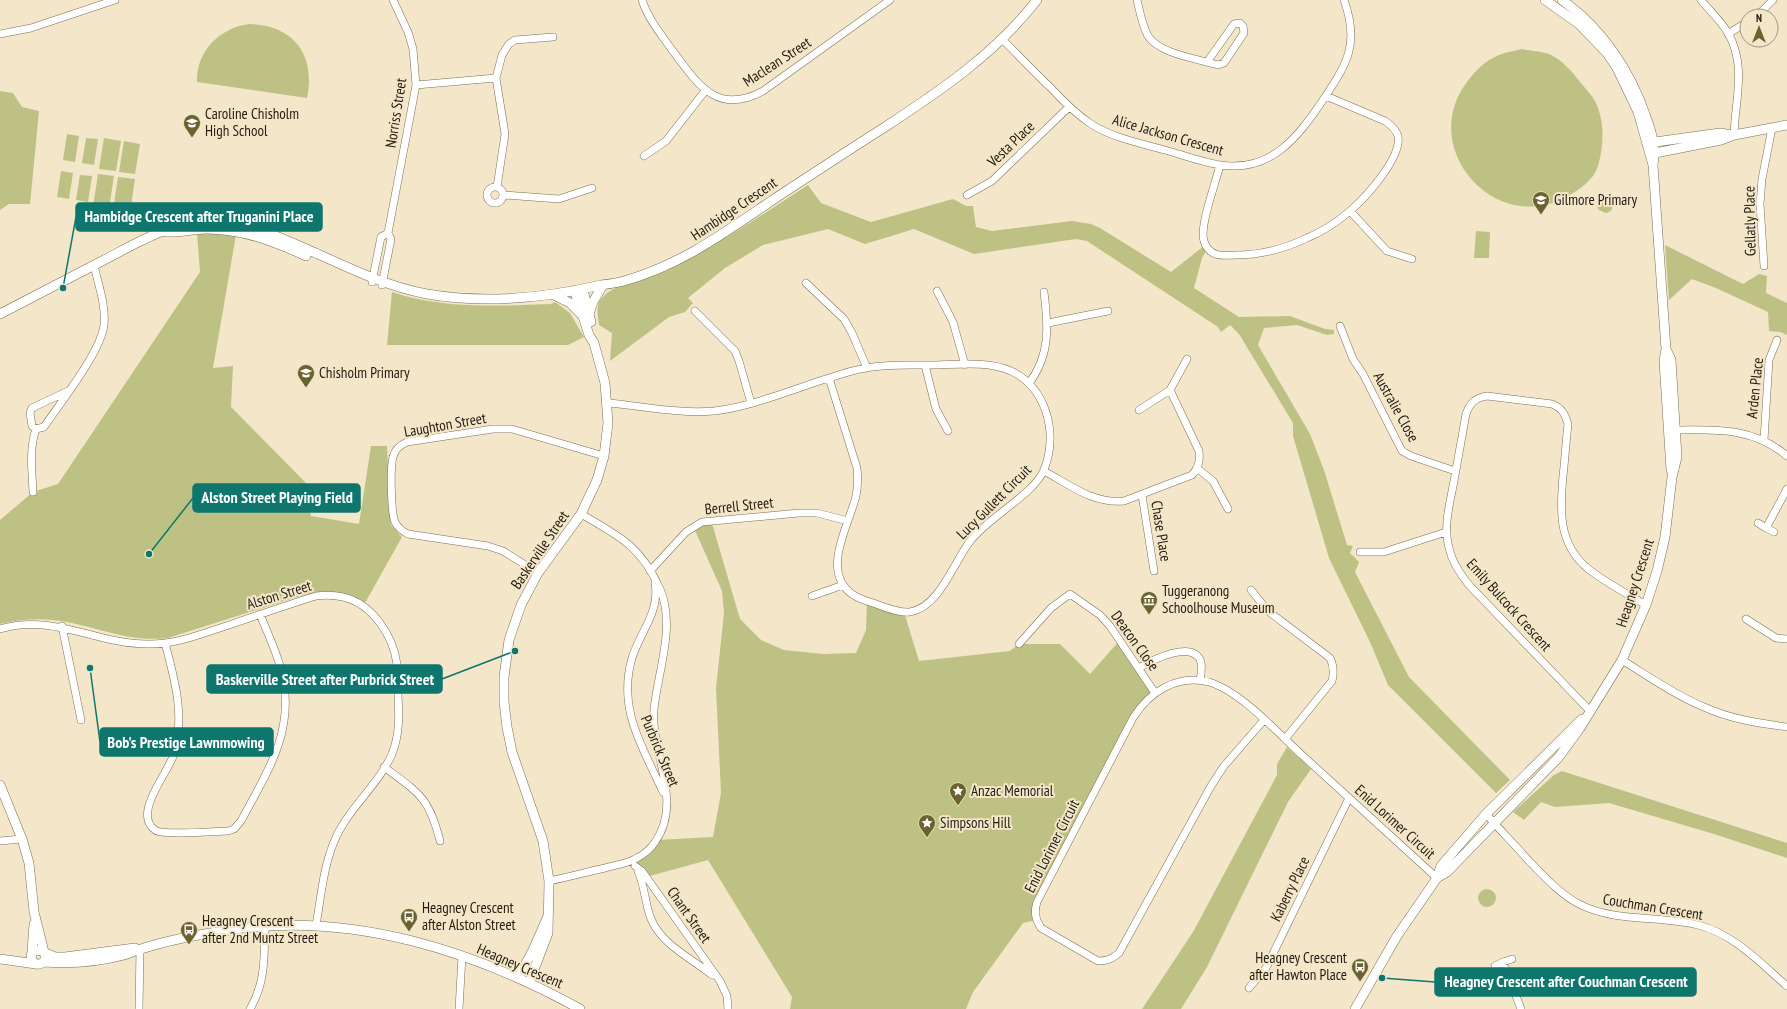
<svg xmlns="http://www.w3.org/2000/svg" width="1787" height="1009" font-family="'PT Sans Narrow',sans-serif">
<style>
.green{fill:#bdc284}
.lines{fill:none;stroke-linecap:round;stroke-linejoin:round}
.minor-casing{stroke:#7b6f56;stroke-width:8}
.tertiary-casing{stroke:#7b6f56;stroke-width:10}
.minor{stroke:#fff;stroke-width:7}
.tertiary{stroke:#fff;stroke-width:9}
.labels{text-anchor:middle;stroke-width:4;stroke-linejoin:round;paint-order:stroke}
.street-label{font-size:15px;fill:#211c11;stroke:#f4e6c9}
.poi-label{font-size:15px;fill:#211c11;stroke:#f4e6c9;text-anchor:start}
.leader{fill:none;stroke:#0f766e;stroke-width:1.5}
.callout-dot{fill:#0f766e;stroke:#f4e6c9;stroke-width:1.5}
.callout{fill:#0f766e;stroke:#0f766e;stroke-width:1.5}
.callout-label{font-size:16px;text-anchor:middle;font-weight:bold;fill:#fff}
</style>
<rect width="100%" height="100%" fill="#f4e6c9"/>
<path class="green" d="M249 24C294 25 316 55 307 98L197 82C196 51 220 28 249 24Z
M1522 49C1531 51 1541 51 1549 54 1562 60 1572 71 1580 82 1585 88 1591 94 1595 101 1605 121 1604 145 1598 166 1594 180 1579 190 1566 197 1495 236 1417 148 1467 82 1475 71 1486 60 1499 55 1506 52 1515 51 1522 49Z
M0 91 13 93 22 107 39 111 30 204H9L0 210Z
M67 134 79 136 75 162 63 160Z
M86 138 98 139 94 165 82 163Z
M104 138 121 141 116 171 99 169Z
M124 141 140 144 135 174 119 172Z
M61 171 73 173 69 199 57 197Z
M98 174 114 176 109 209 93 207Z
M80 175 92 176 88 202 76 200Z
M118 177 135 179 130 213 113 210Z
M808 185 821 203 871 222 953 199 966 206H973L976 227 992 231 1072 221 1091 224 1100 228 1171 272 1204 246 1206 251 1202 258 1194 288 1239 317 1290 316 1325 329 1334 330V334L1327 335 1297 325 1264 328 1258 345 1310 434 1324 470 1347 545 1353 546 1350 553 1359 562 1355 572 1409 677 1510 780 1496 793 1388 685 1370 642 1329 558 1293 436V423L1239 334 1230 325 1221 332 1218 327 1087 241 1076 239 974 254 914 229 865 244 828 229 763 245 725 268 688 298 693 303 685 312 669 317 610 361 612 333 599 325C598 316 595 305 602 298 617 281 646 280 666 271 716 247 761 215 808 185Z
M1610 199 1614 202 1611 211 1606 213 1599 210 1597 207 1600 202Z
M1476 231 1490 232 1489 258H1474Z
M197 233 236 235 213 368 233 366 231 407 305 482 311 516 359 524 371 446H387L391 525 402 537 365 603C345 590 323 590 300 596L168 638C124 643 94 624 52 620 35 618 17 620 0 624V520L33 492 58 484 200 272Z
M1665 245 1743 284 1759 274 1767 276 1766 293 1787 303V335L1780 332 1769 331 1768 312 1716 288 1692 279 1669 300Z
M392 292C442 309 498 306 551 304L555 302 570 313 584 337 568 345H387Z
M711 520 740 619 761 640 784 650 823 654 856 653 866 630 867 601 904 612 919 661 1010 651 1019 644H1060L1090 674 1120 640 1155 693 1140 706 1037 902 1036 920 1023 923 973 992 966 1009H790L792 997 708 860 646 877 633 860 657 840 713 837 721 793 716 688 724 613 722 591 693 526Z
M1287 747 1311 769 1288 802 1207 967 1181 1009H1142L1193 932 1261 805 1277 775V764Z
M1562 771 1787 843V858L1714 834 1609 803 1555 807 1541 802 1524 820 1513 812 1554 775Z
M1478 898a9 9 0 1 1 18 0a9 9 0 1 1-18 0Z"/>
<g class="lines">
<defs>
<path id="minor" d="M642 0C648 19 661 34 672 50 698 84 716 116 763 91L890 0
M1137 0C1140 12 1142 25 1148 36 1159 54 1199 59 1218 65L1224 63 1244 33 1243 26 1240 23 1234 24 1207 62
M1701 0C1710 11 1721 21 1728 33 1747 66 1735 100 1734 135
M1757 16 1773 0
M0 34 31 28 115 0
M1728 34 1747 22
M1002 39C1018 55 1034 72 1051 88 1063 101 1076 114 1091 124 1113 138 1140 143 1165 150 1183 155 1201 162 1220 165 1271 173 1298 137 1323 100 1347 64 1360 44 1344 0
M416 85 496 78
M644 156 666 141 705 91
M1220 165C1216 182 1199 227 1204 241 1209 257 1222 256 1236 255 1261 255 1284 249 1307 238 1322 232 1337 222 1350 211 1365 198 1402 158 1398 136 1396 129 1391 125 1385 121L1326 96
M487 195a8 8 0 1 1 16 0a8 8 0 1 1-16 0Z
M497 187 505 134 496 78 502 55 509 44 515 40 553 37
M503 195 559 199 592 188
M967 195 992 181 1069 107
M1350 211 1387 251 1412 259
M1764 266 1760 204 1762 179 1772 128
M372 282 381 237 388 233
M806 283 844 319 852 333 867 368
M382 285 391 239 388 233 416 85 413 49 408 32 393 0
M937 291 953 322 965 365
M695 311 735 351 739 361 751 403
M1048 323 1108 311
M1340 326 1353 359 1363 374 1402 451 1411 456 1455 471
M925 365 936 409 948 431
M1029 383C1051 355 1048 324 1044 292
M68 391 32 408 30 413 32 426 36 429 44 427C60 403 101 352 104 325 106 305 98 284 94 265
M608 403C642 406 679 414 714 411 751 407 793 389 829 378L857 468C858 478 858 487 856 496 850 521 828 559 842 583 849 596 863 600 876 604 887 608 899 613 910 612 940 607 954 561 971 540 989 517 1034 494 1044 470 1051 452 1052 431 1046 412 1040 394 1028 379 1011 371 986 360 955 365 928 365 907 365 886 364 866 368 853 370 841 374 829 378
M1139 410 1170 390 1187 359
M1670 430C1713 430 1752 426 1787 456
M1764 440 1769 360 1777 340
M1198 469 1213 481 1228 509
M1044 471C1070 485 1093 504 1124 501L1192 475C1199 467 1200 461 1199 451L1170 390
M33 492C32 471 29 449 36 429
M1142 495 1154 571
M1758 523 1766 528
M1774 532 1766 528 1787 489
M1360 552H1384L1446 532
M650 571 686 532 702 522 799 513H817L848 521
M538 573 503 551 488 546 408 534C402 531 398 528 395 522 391 513 390 467 393 457 395 449 400 445 407 442L493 429H512L604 456
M655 584C660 612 640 632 632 658 617 710 643 747 663 792
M1251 590 1268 611 1330 658C1334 666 1334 673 1332 681L1285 739
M812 596 843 585
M1746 619 1776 638 1787 639
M62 626 81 720
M0 629C53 613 96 644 147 644 176 645 203 633 229 625 258 615 287 605 316 596 325 595 334 595 343 597 373 604 393 636 397 664 399 674 398 685 398 694 399 715 400 734 392 754 378 786 347 809 334 842 323 868 321 898 316 925
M165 643C175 680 185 716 174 754 168 773 132 814 155 830 163 836 215 831 228 831L234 829 241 821C266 774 294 734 283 678 279 656 268 635 260 614
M1019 644 1051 608 1070 594 1100 615 1110 626 1155 693
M1622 660C1648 676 1675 695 1704 707 1730 719 1758 723 1787 727
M1139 668C1152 660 1193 639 1201 662 1202 668 1201 675 1200 681
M1590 711 1469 585C1460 574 1452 562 1449 548 1443 526 1450 503 1454 481 1458 458 1462 436 1466 414 1470 403 1475 398 1487 396L1552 404C1562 408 1565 414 1568 424 1566 441 1565 459 1563 476 1560 510 1558 542 1586 567 1604 582 1626 593 1646 605
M1264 720 1224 766 1211 786 1119 953C1112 959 1107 961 1098 961L1041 928C1035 919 1034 912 1037 902L1133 718C1149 692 1177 674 1209 682 1240 691 1278 733 1303 756 1348 797 1393 838 1437 878
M384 767C419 793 429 797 440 841
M1486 814C1500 830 1515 845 1529 861 1545 877 1560 894 1579 904 1616 923 1659 915 1698 925 1734 934 1760 963 1787 986
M0 841 22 839
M635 866 642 871 720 981 727 996 728 1009
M638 871C645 887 645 904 651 919 662 945 691 958 712 975
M549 881C568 877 587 872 605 868 615 865 626 864 635 859 643 855 650 850 655 842 684 802 650 752 654 709 658 671 676 626 660 589 641 546 619 536 581 514
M1512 959 1503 962 1521 1009
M1495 966 1503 962
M1249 988 1266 968 1349 798
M139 1009 140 949
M250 1009C266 982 264 956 265 925
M459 1009 462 956"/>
<path id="tertiary" d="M1545 0 1579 24 1607 53 1617 68 1638 112 1653 165
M1562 0C1602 28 1631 72 1646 117 1652 133 1656 148 1653 165L1666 349 1664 361 1671 470
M1648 143 1720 133 1732 135
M1650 154 1721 140 1734 135 1787 125
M166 232C179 233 193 229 206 229 242 229 274 241 306 256
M583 290 591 322
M554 295 570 303 581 314
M0 314C35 296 69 278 104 260 135 244 166 225 201 222 243 218 280 238 318 254 353 270 389 287 427 294 485 304 545 298 601 285 609 284 617 283 624 281 691 262 739 221 797 184 826 165 855 146 885 127 940 91 996 53 1037 0
M589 314 593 302 603 285
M0 785 22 839 29 863 34 912 44 952
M1437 878 1447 872 1558 758 1580 728 1622 660 1646 605 1657 571 1665 537 1672 477 1677 457 1671 360 1666 349
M32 952 34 924
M45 953 55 957H65L135 948
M0 959 36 964C41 965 45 962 46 957L44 952 39 950 34 951 31 955 32 961 36 964
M43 962C70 964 98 962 124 955 130 954 135 950 141 949 169 940 201 934 230 930 351 911 475 951 580 1009
M518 978 533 950 548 916
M529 983 548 933 549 881 543 841 512 752 507 727 504 702V677L509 640 521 605 538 573 581 514 597 480 604 456 608 423 605 383 594 343 589 335 575 292
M1355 1009 1397 936 1437 878 1441 866 1486 814 1582 719"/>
</defs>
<use href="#minor" class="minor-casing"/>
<use href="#tertiary" class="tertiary-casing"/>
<use href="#minor" class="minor"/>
<use href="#tertiary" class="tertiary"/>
</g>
<defs>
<symbol id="school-pin" viewBox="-11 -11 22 30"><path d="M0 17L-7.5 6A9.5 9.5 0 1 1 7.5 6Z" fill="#6b622f" stroke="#f4e6c9"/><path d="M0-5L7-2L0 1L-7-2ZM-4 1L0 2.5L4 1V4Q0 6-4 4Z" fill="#fff"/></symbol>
<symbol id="museum-pin" viewBox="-11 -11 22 30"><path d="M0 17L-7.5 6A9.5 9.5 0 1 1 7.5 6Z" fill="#6b622f" stroke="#f4e6c9"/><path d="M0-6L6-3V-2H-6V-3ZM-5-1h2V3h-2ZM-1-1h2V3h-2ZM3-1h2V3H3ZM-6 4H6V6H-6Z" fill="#fff"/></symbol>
<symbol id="sight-pin" viewBox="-11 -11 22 30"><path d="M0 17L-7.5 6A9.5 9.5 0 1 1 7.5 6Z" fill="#6b622f" stroke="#f4e6c9"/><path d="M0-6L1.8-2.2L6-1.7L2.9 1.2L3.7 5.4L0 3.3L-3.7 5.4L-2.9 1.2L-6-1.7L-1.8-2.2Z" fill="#fff"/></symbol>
<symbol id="bus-pin" viewBox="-11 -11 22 30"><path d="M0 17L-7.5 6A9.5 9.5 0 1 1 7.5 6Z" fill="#6b622f" stroke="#f4e6c9"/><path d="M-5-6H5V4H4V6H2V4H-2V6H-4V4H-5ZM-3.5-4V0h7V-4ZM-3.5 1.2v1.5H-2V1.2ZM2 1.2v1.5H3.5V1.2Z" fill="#fff"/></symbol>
</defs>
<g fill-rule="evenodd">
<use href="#school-pin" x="182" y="113" width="20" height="27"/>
<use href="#school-pin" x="1531" y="190" width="20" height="27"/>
<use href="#school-pin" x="296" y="363" width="20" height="27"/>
<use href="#museum-pin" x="1139" y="590" width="20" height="27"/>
<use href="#sight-pin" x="948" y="781" width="20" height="27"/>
<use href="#sight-pin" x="917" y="813" width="20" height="27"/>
<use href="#bus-pin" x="399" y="907" width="20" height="27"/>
<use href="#bus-pin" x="179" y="920" width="20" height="27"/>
<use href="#bus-pin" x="1350" y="957" width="20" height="27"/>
</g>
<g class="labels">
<g class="street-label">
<text transform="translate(777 62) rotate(-33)" y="5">Maclean Street</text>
<text transform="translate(396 113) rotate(-81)" y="5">Norriss Street</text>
<text transform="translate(1168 135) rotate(16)" y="5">Alice Jackson Crescent</text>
<text transform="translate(1011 144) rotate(-44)" y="5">Vesta Place</text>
<text transform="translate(734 209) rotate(-34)" y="5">Hambidge Crescent</text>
<text transform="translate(1750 221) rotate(-91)" y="5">Gellatly Place</text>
<text transform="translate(1755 388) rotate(-84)" y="5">Arden Place</text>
<text transform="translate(1396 407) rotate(61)" y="5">Australie Close</text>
<text transform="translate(445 425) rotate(-10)" y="5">Laughton Street</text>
<text transform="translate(994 502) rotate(-45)" y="5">Lucy Gullett Circuit</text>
<text transform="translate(739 506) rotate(-6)" y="5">Berrell Street</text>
<text transform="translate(1161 531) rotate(81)" y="5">Chase Place</text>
<text transform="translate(540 550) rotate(-56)" y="5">Baskerville Street</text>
<text transform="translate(1635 583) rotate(-72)" y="5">Heagney Crescent</text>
<text transform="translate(279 595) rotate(-17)" y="5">Alston Street</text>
<text transform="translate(1509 605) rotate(48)" y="5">Emily Bulcock Crescent</text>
<text transform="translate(1135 641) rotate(54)" y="5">Deacon Close</text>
<text transform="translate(660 751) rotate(67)" y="5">Purbrick Street</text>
<text transform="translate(1395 822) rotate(42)" y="5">Enid Lorimer Circuit</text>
<text transform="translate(1052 846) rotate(-63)" y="5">Enid Lorimer Circuit</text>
<text transform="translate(1290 889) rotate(-64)" y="5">Kaberry Place</text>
<text transform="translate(1653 907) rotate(9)" y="5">Couchman Crescent</text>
<text transform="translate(689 915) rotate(55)" y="5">Chant Street</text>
<text transform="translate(520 966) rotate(23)" y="5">Heagney Crescent</text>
</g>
<g class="poi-label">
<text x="205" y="119">Caroline Chisholm<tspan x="205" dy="17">High School</tspan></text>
<text x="1554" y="205">Gilmore Primary</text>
<text x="319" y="378">Chisholm Primary</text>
<text x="1162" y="596">Tuggeranong<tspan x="1162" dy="17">Schoolhouse Museum</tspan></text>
<text x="971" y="796">Anzac Memorial</text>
<text x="940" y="828">Simpsons Hill</text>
<text x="422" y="913">Heagney Crescent<tspan x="422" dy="17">after Alston Street</tspan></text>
<text x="202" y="926">Heagney Crescent<tspan x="202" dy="17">after 2nd Muntz Street</tspan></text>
<text x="1347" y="963" text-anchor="end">Heagney Crescent<tspan x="1347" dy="17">after Hawton Place</tspan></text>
</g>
</g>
<path class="leader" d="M63 288L76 217M149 554L193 498M515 651L442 679M90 668L100 742M1382 978L1435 982"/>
<g class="callout-dot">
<circle cx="63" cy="288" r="4"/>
<circle cx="149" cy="554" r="4"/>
<circle cx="515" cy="651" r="4"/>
<circle cx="90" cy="668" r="4"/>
<circle cx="1382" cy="978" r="4"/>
</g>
<g class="callout">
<rect x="76" y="203" width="246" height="28" rx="4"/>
<rect x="193" y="484" width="167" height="28" rx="4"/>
<rect x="207" y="665" width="235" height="28" rx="4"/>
<rect x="100" y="728" width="173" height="28" rx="4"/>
<rect x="1435" y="968" width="261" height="28" rx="4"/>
</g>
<g class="callout-label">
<text x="199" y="222">Hambidge Crescent after Truganini Place</text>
<text x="277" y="503">Alston Street Playing Field</text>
<text x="325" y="685">Baskerville Street after Purbrick Street</text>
<text x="186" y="748">Bob's Prestige Lawnmowing</text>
<text x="1566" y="987">Heagney Crescent after Couchman Crescent</text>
</g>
<g transform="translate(1759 28)"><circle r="19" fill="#f4e6c9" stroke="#a0957f"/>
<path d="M0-3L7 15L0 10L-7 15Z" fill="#6b622f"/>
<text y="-6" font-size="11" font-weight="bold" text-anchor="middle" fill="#211c11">N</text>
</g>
</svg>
